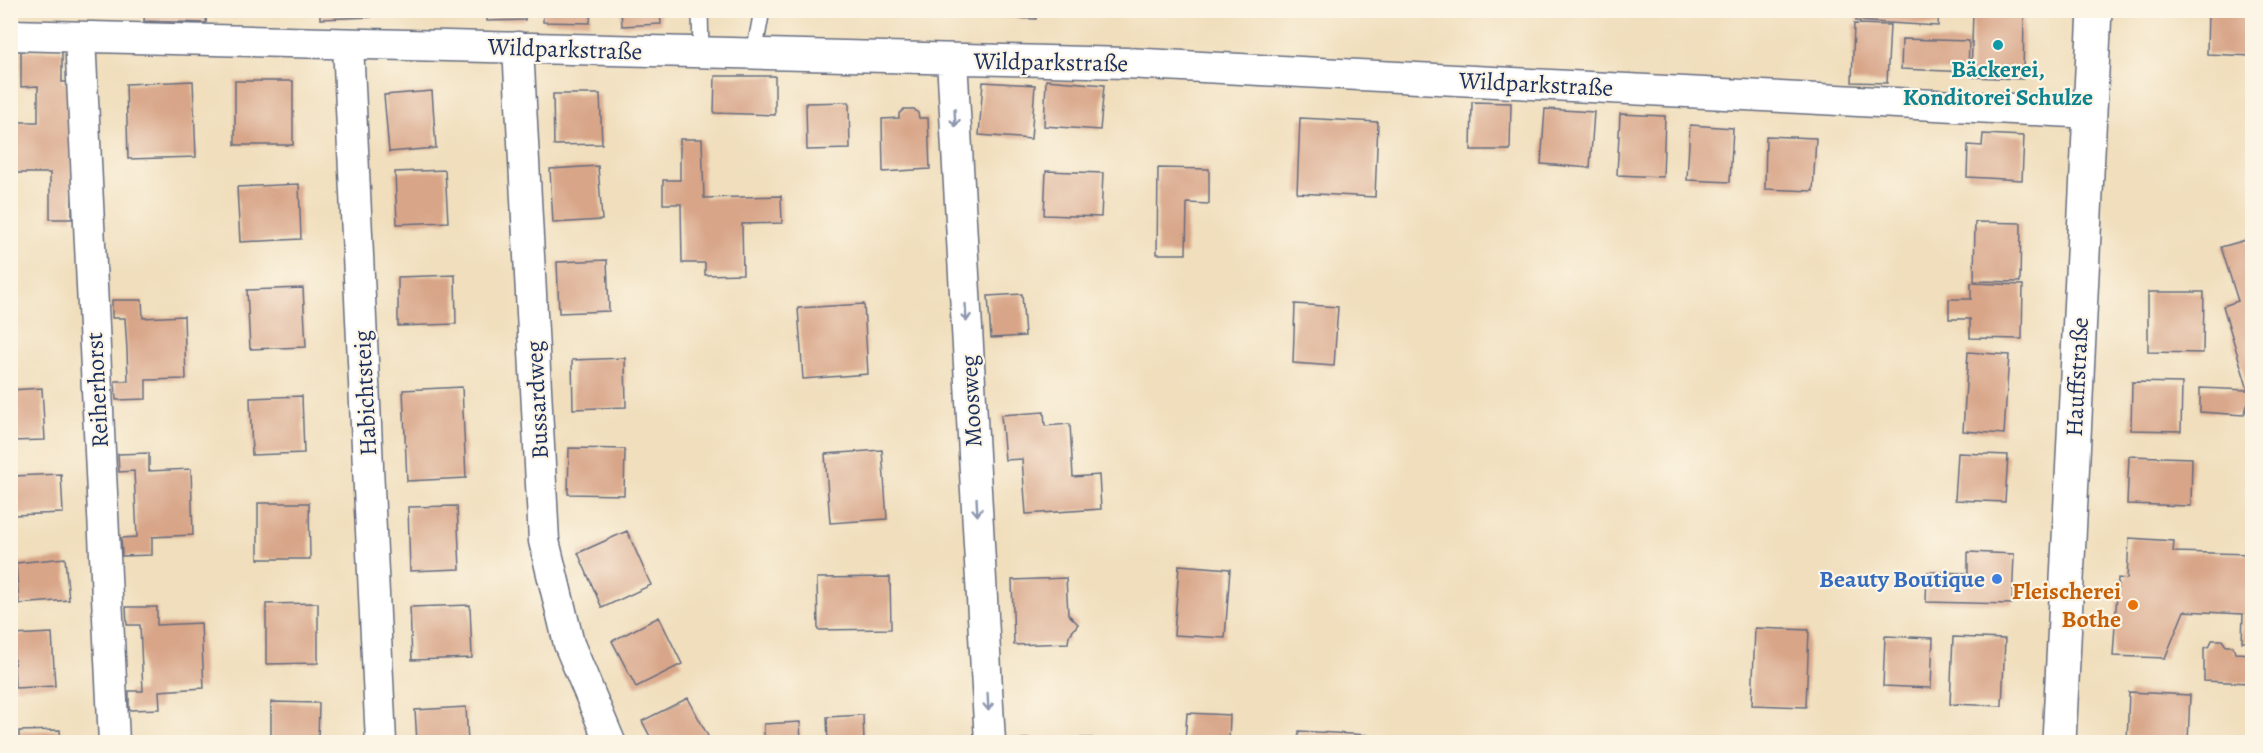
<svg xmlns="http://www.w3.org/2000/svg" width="2263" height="753" font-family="Alegreya,serif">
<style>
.building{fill:#d8a588}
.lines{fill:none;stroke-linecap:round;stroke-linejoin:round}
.lane-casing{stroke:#666c7f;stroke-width:18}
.street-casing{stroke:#666c7f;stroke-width:33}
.primary-casing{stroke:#666c7f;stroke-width:36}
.lane{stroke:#fff;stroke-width:15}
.street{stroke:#fff;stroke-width:30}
.primary{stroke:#fff;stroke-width:33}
.oneway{stroke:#8d97ae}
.culture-dot{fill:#0f9aa8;stroke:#fcf5e5;stroke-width:2}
.shop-dot{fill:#3f7fe0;stroke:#fcf5e5;stroke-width:2}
.food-dot{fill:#e8710a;stroke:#fcf5e5;stroke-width:2}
.labels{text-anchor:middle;stroke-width:4.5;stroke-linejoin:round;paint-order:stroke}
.street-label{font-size:24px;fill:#1b2f5e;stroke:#fcf5e5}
.culture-label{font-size:24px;font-weight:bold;fill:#0d838f;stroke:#fcf5e5}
.shop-label{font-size:24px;font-weight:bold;fill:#366cbe;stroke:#fcf5e5;text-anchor:end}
.food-label{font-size:24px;font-weight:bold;fill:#c56008;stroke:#fcf5e5;text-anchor:end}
</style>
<rect width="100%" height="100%" fill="#fcf5e5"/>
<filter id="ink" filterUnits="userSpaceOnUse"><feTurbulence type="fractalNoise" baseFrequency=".0167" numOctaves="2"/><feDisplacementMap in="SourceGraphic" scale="12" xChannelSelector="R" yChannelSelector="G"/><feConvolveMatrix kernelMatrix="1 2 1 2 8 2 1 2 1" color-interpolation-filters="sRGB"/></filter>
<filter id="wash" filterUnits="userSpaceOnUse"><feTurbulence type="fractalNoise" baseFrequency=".008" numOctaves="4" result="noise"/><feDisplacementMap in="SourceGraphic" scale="24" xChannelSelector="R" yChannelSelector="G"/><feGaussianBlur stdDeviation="1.35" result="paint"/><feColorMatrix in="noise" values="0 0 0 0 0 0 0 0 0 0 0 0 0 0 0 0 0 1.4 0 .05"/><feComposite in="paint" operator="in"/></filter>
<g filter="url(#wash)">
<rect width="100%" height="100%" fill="#f0debc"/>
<g id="blocks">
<path class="building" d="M145 10H207L206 23 144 21Z
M320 10H371V17L320 19Z
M487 10H525V20L487 21Z
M543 10H591L590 23 543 22Z
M621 10H660L661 24 622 26Z
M890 10H945V14L890 12Z
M996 10H1037L1036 19 996 17Z
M1857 10H1939L1938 26 1856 21Z
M2208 10H2252V56L2207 54Z
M1973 11 2024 13 2023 79 1971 77Z
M1854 24 1890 25 1887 83 1852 82Z
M1902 39 1969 41 1968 72 1901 69Z
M21 51H62V82H73L72 219H50V173H10V122H38V86L21 87Z
M715 76H775V115L714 113Z
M1046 80 1104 85 1100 130 1044 126Z
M193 81 196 157 128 159 126 84Z
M235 81H293V145H235Z
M983 82 1035 85 1031 139 979 135Z
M432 91 436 148 389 152 384 95Z
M553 94H600L602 144 554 145Z
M849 102 850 149 807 150 806 103Z
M1472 102 1511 103 1510 150H1471Z
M904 109H914L918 113 919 118H928L930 169 883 172 882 119 899 118V114Z
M1545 109 1594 112 1590 168 1541 164Z
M1620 114 1665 116 1663 177 1617 175Z
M1300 118 1378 122 1375 197 1297 193Z
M1690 125 1733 128 1730 182 1687 180Z
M1983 134 2024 136 2022 180 1967 177 1968 145 1982 146Z
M1766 136 1816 138 1813 191 1765 189Z
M680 139H702L704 198 781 196 782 223 742 224 743 274 705 275V263H682L681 204H663V180H680Z
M598 166 602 220 553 223 550 169Z
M1158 168 1209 169V204L1187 203 1186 254H1157Z
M445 170 448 222 397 224 395 172Z
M1046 171 1103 173 1101 217 1044 215Z
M299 184 301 239 240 242 237 187Z
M1975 222 2021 223 2020 282 1974 281Z
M2246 240 2252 260V300L2250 301 2252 308V392L2244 415 2200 412V388L2248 390 2223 306 2238 301 2221 247Z
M607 260 609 311 559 313 557 262Z
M455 275 456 324 398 326V277Z
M1971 283 2023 285 2022 339 1970 338V319H1949V299H1971Z
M303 288 306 347 250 349 247 290Z
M2148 292H2204L2203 353 2148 352Z
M1022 294 1025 336 991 338 988 296Z
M112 300H142L143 318 184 316 186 379 146 380V399L116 400 115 381H128L127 350 125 318H112Z
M864 304 868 374 803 379 798 308Z
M1295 304 1338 307 1334 366 1293 363Z
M1968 352 2009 355 2004 434 1963 431Z
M625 358 626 407 573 409 572 360Z
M2132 382 2182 383 2181 431 2131 430Z
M462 387 466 478 407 481 403 390Z
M42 388 45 440 10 441V390Z
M302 396 304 453 252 455 250 398Z
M1044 412 1045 426 1070 424 1073 477 1099 475 1101 509 1026 514 1022 459 1005 460 1001 415Z
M569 448 625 449 624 495 568 494Z
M882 450 887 519 830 523 825 454Z
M149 453V471L191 469 193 535 152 537V555L122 556 121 538 137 537 134 471 119 472 118 454Z
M1958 453 2008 455 2005 502 1955 500Z
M2129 456 2192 458 2191 506 2127 504Z
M61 474 63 513 14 515 13 476Z
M258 503H309L310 559H258Z
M457 506 460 569 410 571 408 507Z
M627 531 651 585 602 608 578 553Z
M2129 538 2174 541 2173 552 2252 554V642H2242L2243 614 2184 611 2165 658 2113 656 2118 578 2127 579Z
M1968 552 2014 554 2012 604 1926 602 1927 572 1968 573Z
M65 558 69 600 19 604 16 563Z
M1179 565 1230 569 1225 638 1174 635Z
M890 577 891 629 818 630 817 578Z
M1066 578 1068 614 1078 624 1069 636 1068 643 1014 645 1012 580Z
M318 603V663L266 664V604Z
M470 605 472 658 412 660 410 607Z
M126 607H157V625L201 623 204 688 159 691 160 709 129 710V691H143L140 625H127Z
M659 617 682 664 636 687 612 641Z
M1755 628 1809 630 1806 707 1752 705Z
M52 633 55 686 15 688 13 635Z
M1885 636 1933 638 1931 688 1883 686Z
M1953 637 2005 639 2002 706 1950 704Z
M2212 640H2222L2226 646H2233L2235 653 2252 654V679H2249V683L2204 681V648L2210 646Z
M2129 692 2190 695 2188 742H2127Z
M688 698 711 742H653L642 721Z
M271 702 319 703 318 742H271Z
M466 707 468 742H417L415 710Z
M1187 713 1230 715 1229 742H1185Z
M863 715 864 742H828L827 717Z
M800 722 801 742H764V724Z
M60 730 61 742H19V731Z
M1299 731 1368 735V742H1298Z
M1092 738V742H1020L1021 739Z"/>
</g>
</g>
<g filter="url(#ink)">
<use href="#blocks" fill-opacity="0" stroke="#666c7f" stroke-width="1.5"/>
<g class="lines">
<defs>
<path id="lane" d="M700 10 701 53
M754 54 762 10"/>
<path id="street" d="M10 35 1126 63 2091 113
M80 37 114 742
M348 44 381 742
M518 47 544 541 569 644 610 742
M952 59 990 742"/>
<path id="primary" d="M2059 742 2095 10"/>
</defs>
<use href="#lane" class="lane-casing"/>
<use href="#street" class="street-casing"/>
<use href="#primary" class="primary-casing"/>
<use href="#lane" class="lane"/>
<use href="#street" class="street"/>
<use href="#primary" class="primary"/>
</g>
<defs><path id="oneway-shaft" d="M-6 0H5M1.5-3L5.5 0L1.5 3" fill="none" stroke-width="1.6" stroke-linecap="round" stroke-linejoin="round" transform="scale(1.5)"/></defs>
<g class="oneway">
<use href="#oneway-shaft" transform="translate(955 118) rotate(87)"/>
<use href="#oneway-shaft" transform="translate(966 313) rotate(87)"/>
<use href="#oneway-shaft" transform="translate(977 507) rotate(87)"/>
<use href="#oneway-shaft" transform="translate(988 702) rotate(87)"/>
</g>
</g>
<circle class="culture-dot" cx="1998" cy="45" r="6"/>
<circle class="shop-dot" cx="1997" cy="579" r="6"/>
<circle class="food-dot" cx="2133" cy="605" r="6"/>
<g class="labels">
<g class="street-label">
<text transform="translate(565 49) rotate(2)" y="8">Wildparkstraße</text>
<text transform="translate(1051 62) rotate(1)" y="8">Wildparkstraße</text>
<text transform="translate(1536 84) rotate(3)" y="8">Wildparkstraße</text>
<text transform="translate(2077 377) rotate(-87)" y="8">Hauffstraße</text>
<text transform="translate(97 390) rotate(-93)" y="8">Reiherhorst</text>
<text transform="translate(365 393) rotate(-93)" y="8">Habichtsteig</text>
<text transform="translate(537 400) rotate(-93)" y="8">Bussardweg</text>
<text transform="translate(971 401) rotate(-93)" y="8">Moosweg</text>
</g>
<g class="culture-label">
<text x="1998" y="77">Bäckerei,<tspan x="1998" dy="28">Konditorei Schulze</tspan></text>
</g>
<g class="shop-label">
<text x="1985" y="587">Beauty Boutique</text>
</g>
<g class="food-label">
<text x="2121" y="599">Fleischerei<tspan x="2121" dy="28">Bothe</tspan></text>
</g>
</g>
<rect width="2263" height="753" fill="none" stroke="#fcf5e5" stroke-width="36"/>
</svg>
